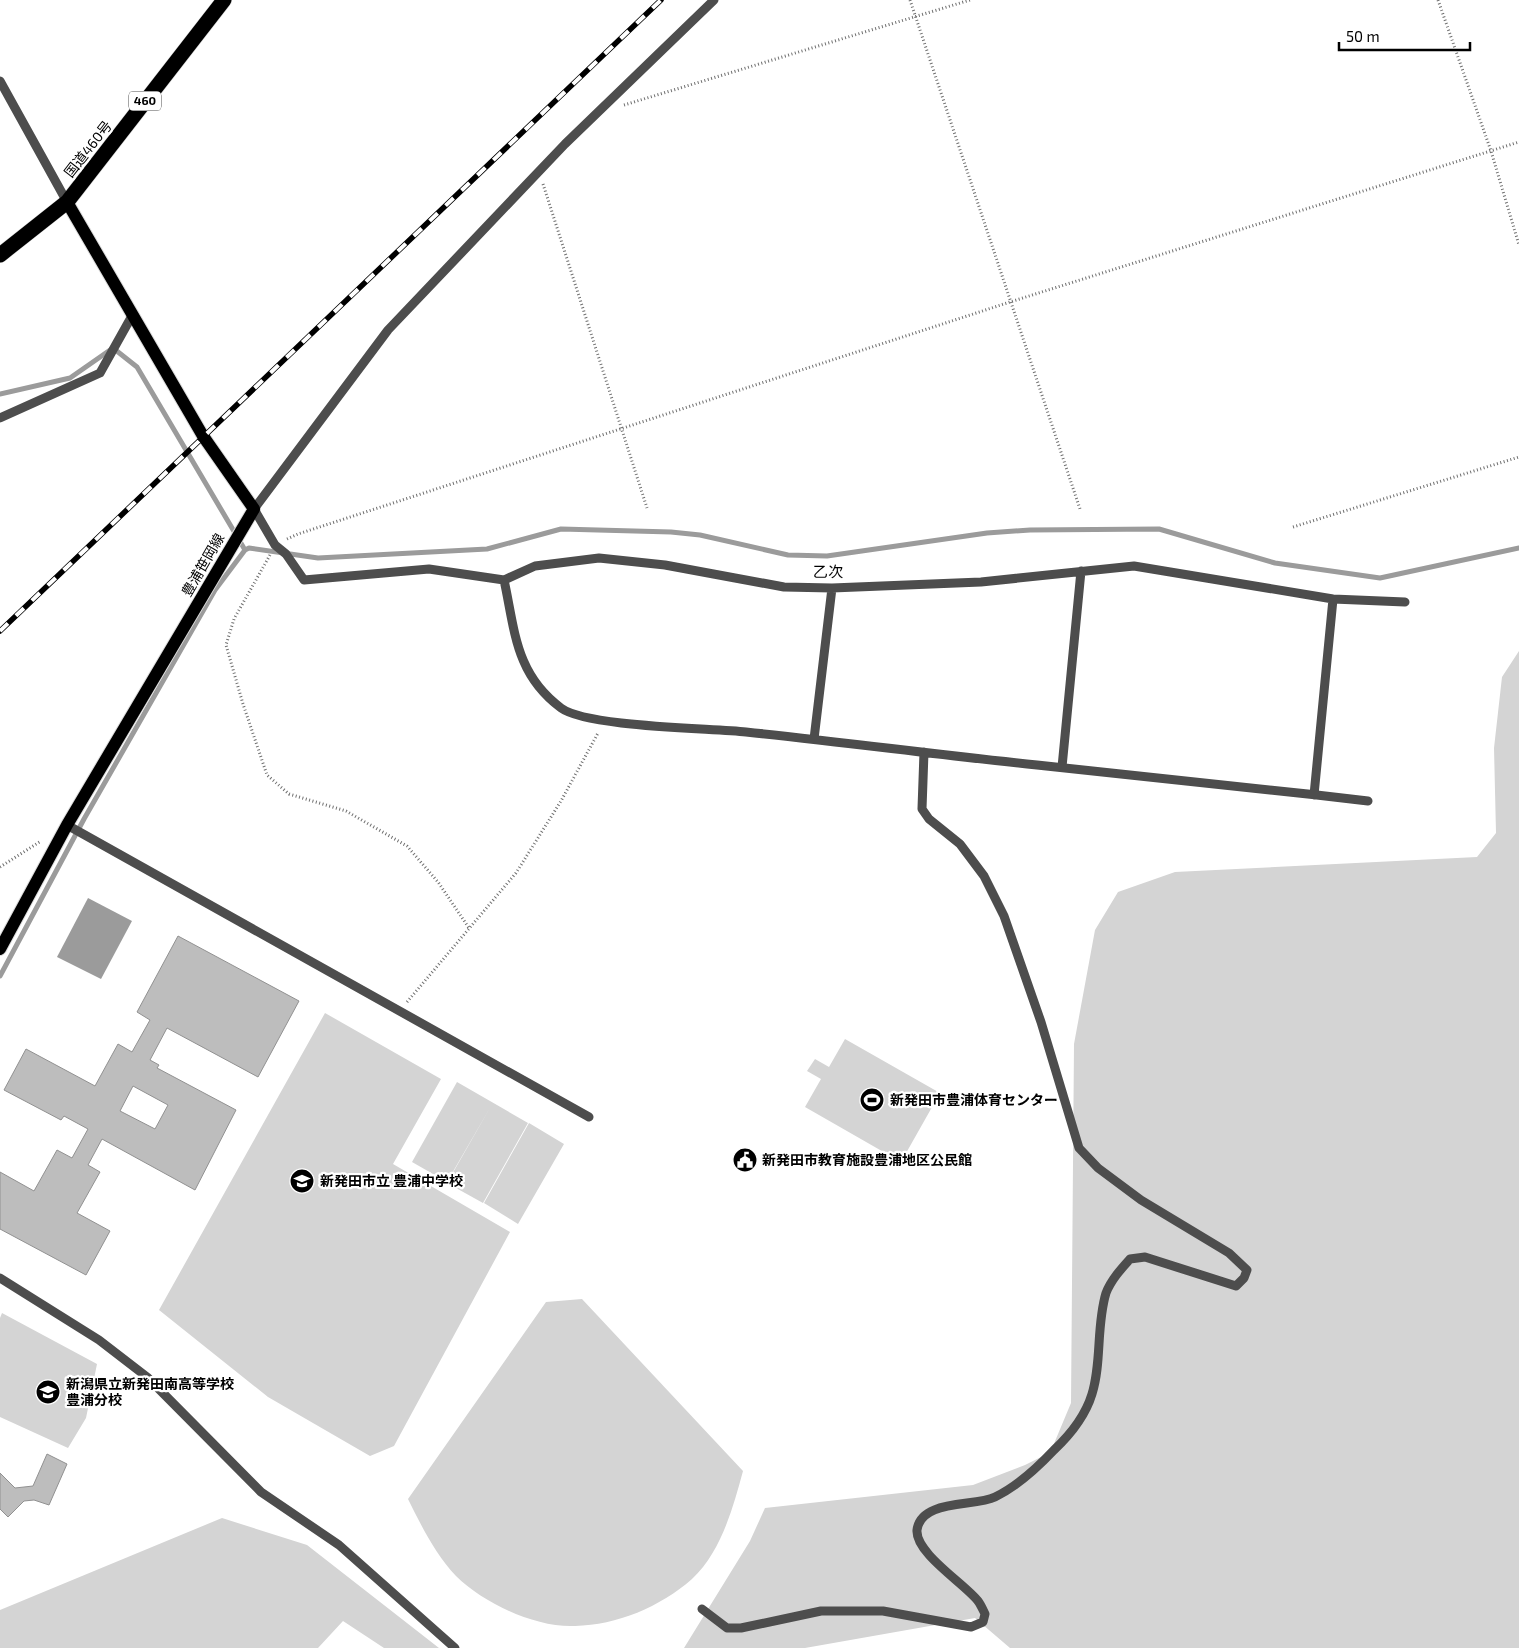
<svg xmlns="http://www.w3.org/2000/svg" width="1519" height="1648" font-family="'Exo 2','Noto Sans JP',sans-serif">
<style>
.green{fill:#d4d4d4}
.water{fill:#9b9b9b}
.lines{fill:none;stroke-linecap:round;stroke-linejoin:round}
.stream{stroke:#9b9b9b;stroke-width:5}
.building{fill:#bdbdbd;stroke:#919191;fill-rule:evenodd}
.major-casing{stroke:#dbdbdb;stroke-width:14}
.highway-casing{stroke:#dbdbdb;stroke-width:16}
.path{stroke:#6f6f6f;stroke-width:3;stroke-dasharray:1 2.5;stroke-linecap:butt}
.minor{stroke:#4d4d4d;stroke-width:9}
.major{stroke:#000;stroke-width:12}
.highway{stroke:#000;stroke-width:15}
.rail-casing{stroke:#000;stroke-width:5.5}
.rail{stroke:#fff;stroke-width:4;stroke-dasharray:11;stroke-linecap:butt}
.labels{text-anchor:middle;stroke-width:4.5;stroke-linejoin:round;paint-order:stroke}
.shield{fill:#fff;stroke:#4c4c4c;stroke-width:1}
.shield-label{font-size:12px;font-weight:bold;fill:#000}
.street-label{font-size:14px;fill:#000;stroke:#fff}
.poi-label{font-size:14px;font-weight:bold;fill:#000;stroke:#fff;text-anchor:start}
.neighbourhood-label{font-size:15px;fill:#000;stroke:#fff}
</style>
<rect width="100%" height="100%" fill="#fff"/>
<path class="green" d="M1519 651V1648H1010L975 1618 805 1648H684L750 1541 765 1508 973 1485 1025 1465 1043 1456 1053 1446 1071 1403 1074 1044 1095 930 1118 892 1175 872 1477 857 1496 833 1494 748 1502 677Z
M325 1013 441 1079 393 1164 510 1232 394 1446 370 1456 268 1397 159 1310Z
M845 1039 940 1093 901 1162 805 1107 821 1079 807 1071 815 1059 829 1067Z
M457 1082 528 1123 483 1203 447 1183 491 1106 447 1182 412 1162Z
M529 1123 564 1144 518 1224 484 1203Z
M582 1299 743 1471C733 1508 721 1552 692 1579 660 1607 617 1625 575 1626 536 1628 483 1603 456 1576 435 1554 421 1525 408 1499L546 1302Z
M2 1313 97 1364 86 1418 68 1448 0 1417V1318Z
M222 1518 307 1545 439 1648H384L343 1621 318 1648H0V1610Z"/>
<path class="water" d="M88 898 132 921 101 979 57 957Z"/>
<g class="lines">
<path class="stream" d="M0 394 70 378 113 348 137 367 245 550
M0 976 84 819 215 590 245 550 249 548 318 558 487 549 561 529 671 532 700 535 788 555 827 556 987 533 1030 530 1159 529 1275 563 1380 578 1519 548"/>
</g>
<path class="building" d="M178 936 299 1001 258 1077 167 1028 150 1060 159 1065 157 1068 236 1110 195 1190 102 1139 88 1165 100 1172 77 1213 110 1231 86 1275 0 1229V1172L34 1191 57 1150 72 1158 88 1129 64 1116 61 1120 4 1090 26 1049 95 1086 118 1044 132 1052 150 1020 137 1012ZM133 1086 168 1105 155 1129 120 1111Z
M47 1454 67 1464 49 1505 34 1500 24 1501 8 1517 0 1509V1473L15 1488 33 1486Z"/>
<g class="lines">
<defs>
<path id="major" d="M0 949 67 825 254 509 203 436 67 202"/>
<path id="highway" d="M0 255 67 202 224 0"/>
</defs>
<use href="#major" class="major-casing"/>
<use href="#highway" class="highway-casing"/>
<path class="path" d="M910 0 1080 509
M1438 0 1491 151 1519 245
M624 105 970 0
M543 184 647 508
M1293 527 1519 457
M287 539 298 534 1010 302 1519 142
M270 555 234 619 226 645 243 704 267 775 289 794 346 811 407 846 438 882 469 928
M0 867 41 841
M407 1002 516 873 561 801 598 733"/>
<path class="minor" d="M714 0 565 144 388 330 254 509 275 545 286 554 304 580 429 569 504 580 535 566 599 558 665 565 784 587 832 588 981 582 1134 566 1333 599 1405 602
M0 81 67 202
M0 418 100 373 133 314
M504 580C515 630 515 674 561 708 587 727 707 728 746 732 843 742 940 755 1037 765 1148 777 1258 788 1368 801
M814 739 832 588
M1062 767 1081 571
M1314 795 1333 599
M67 825 589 1117
M0 1278 99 1340 147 1377 261 1492 339 1545 455 1648
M702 1609 727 1628H741L821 1611H883L971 1627 983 1622 985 1614C983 1610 981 1605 978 1601 965 1584 915 1553 917 1530 921 1499 974 1507 995 1497 1018 1486 1037 1468 1054 1450 1071 1434 1085 1417 1092 1394 1102 1362 1096 1326 1106 1293 1111 1280 1121 1269 1130 1259L1145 1257 1236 1286 1244 1278 1247 1270 1229 1253 1141 1200 1098 1168 1079 1148 1041 1022 1004 916 984 876 960 844 929 819 922 809 924 752"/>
<use href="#major" class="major"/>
<use href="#highway" class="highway"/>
<defs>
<path id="rail" d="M0 631 661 0"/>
</defs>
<use href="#rail" class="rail-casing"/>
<use href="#rail" class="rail"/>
</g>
<defs>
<symbol id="stadium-disc" viewBox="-11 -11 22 22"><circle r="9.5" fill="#000" stroke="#fff"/><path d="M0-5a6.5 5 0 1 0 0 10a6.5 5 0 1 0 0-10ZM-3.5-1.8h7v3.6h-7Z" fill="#fff"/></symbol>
<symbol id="civic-disc" viewBox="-11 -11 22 22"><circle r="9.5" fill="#000" stroke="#fff"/><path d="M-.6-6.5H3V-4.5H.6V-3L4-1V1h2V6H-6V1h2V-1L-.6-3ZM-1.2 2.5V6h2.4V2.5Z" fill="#fff"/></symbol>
<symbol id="school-disc" viewBox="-11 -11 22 22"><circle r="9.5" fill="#000" stroke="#fff"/><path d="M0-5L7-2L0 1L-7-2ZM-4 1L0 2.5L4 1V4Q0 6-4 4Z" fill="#fff"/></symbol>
</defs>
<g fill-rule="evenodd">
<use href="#stadium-disc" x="858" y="1086" width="28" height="28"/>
<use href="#civic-disc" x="731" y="1146" width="28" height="28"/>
<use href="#school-disc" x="288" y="1167" width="28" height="28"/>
<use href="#school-disc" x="34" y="1378" width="28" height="28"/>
</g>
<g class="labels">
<rect class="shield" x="129" y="91.5" width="32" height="19" rx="4"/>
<g class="shield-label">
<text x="145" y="105">460</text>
</g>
<g class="street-label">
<text transform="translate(88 149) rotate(-52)" y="5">国道460号</text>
<text transform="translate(203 565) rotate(-60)" y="5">豊浦笹岡線</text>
</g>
<g class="poi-label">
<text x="890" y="1105">新発田市豊浦体育センター</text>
<text x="762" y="1165">新発田市教育施設豊浦地区公民館</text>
<text x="320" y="1186">新発田市立 豊浦中学校</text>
<text x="66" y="1389">新潟県立新発田南高等学校<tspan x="66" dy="16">豊浦分校</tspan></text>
</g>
<g class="neighbourhood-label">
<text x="828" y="577">乙次</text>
</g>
</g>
<path d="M1339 42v8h131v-8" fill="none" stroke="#000000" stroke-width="2.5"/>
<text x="1346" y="42" font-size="15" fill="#000000" stroke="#ffffff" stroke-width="4" paint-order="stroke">50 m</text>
</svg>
